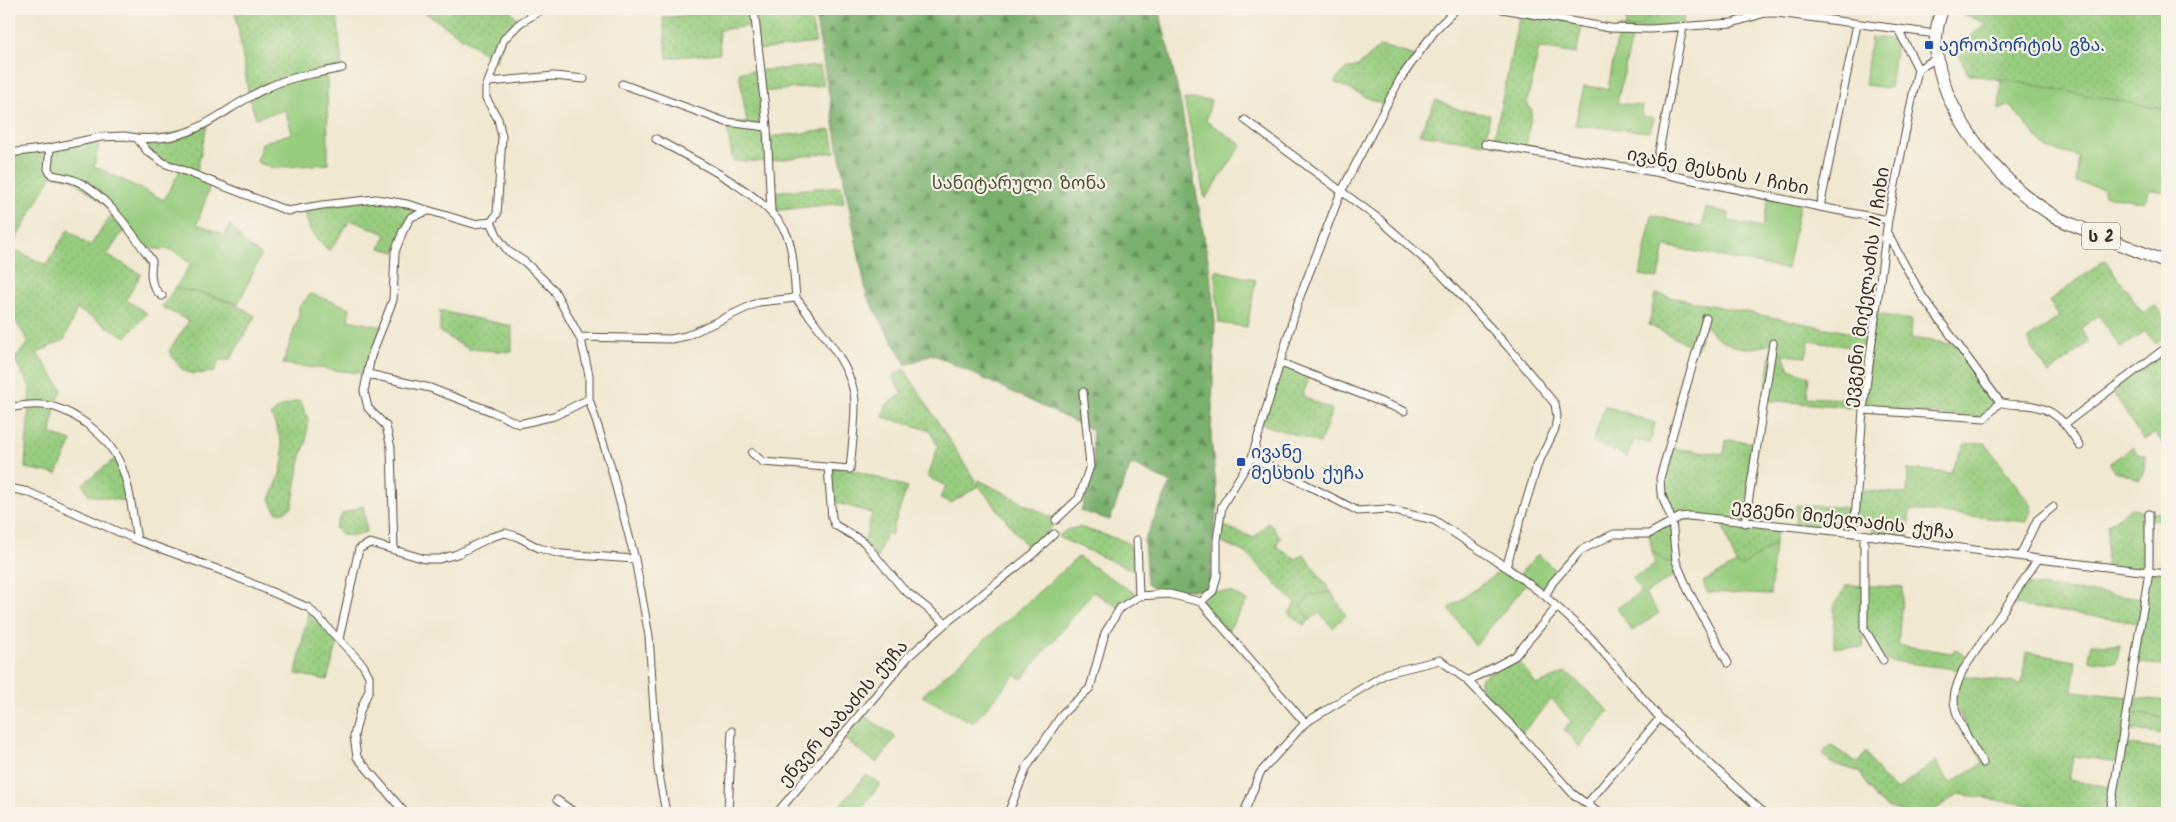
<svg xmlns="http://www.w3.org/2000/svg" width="2176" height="822" font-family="Kalam,'Noto Sans Georgian',sans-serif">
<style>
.grass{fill:url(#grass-dots);stroke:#697b4e;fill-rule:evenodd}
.forest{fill:url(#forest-firs);stroke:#5a6d46}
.garden{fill:#97cc7e;stroke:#697b4e}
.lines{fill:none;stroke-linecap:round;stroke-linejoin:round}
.street-casing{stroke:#564639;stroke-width:9}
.highway-casing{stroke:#564639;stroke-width:14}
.street{stroke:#fff;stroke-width:7}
.highway{stroke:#fff;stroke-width:12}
.transit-dot{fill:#1a4fb4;stroke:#f7f3e8;stroke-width:2}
.labels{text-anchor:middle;stroke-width:4.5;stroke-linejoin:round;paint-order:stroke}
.shield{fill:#f7f3e8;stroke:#73665b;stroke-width:1}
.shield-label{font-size:16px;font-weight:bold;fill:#3b2a1e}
.transit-label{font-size:18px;fill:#164399;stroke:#f7f3e8;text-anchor:start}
.street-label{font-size:18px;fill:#3b2a1e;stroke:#f7f3e8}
.park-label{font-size:18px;fill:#525236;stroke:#f7f3e8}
</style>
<defs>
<pattern id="grass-dots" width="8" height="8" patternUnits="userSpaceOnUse" patternTransform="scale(1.25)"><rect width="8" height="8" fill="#97cc7e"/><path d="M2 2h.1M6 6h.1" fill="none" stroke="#83af6c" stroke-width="1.8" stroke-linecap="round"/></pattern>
<pattern id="forest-firs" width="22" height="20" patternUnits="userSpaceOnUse" patternTransform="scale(1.25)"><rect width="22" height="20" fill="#79b06d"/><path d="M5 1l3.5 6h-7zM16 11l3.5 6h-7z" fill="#648f59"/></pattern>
</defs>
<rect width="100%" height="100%" fill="#f7f3e8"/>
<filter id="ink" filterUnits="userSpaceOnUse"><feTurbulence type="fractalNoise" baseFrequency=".02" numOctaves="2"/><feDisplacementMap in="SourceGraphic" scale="10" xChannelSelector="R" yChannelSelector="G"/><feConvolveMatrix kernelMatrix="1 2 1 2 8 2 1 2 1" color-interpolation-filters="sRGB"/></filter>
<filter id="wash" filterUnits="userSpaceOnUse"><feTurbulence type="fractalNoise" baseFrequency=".0096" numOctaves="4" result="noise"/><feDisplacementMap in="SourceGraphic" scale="20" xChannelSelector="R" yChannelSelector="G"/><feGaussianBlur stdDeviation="1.12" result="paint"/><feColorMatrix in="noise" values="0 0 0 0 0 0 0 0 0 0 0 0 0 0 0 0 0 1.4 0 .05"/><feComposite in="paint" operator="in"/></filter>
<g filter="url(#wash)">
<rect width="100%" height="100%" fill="#f0e8d0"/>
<path class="grass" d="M235 9H375L337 14 342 68 249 97Z
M420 9H509L520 23 504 39 496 61Z
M719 9H749L750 26 719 30 720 53 667 58 663 18 718 11Z
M755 9H809L816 43 759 50Z
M1628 9H1684L1683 27 1625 29Z
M1954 9H2167V110L1968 74 1956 50 1986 23 1953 10Z
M1520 12 1583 23 1576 54 1539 48 1527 103 1532 111 1525 151 1493 145Z
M1381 46 1416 56 1385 106 1334 82 1345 70 1358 66Z
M820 66 824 85 763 92 768 137 831 130 835 152 769 161H733L726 122 747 123 739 72Z
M1436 100 1460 110 1490 115 1485 144 1419 134Z
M207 125 196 175 164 163 137 138 153 139Z
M50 148 52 175 11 248 46 265 68 230 90 246 114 211 127 225 107 255 141 274 126 300 147 313 126 337 77 309 64 340 37 353 62 389 55 406 51 434 72 441 57 474 25 468 30 387 14 359 29 342 9 311V206L15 204 9 173V153Z
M841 186 844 203 771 211V192Z
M376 199 421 209 411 218 395 252 380 248 386 234 350 220 330 251C313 236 308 232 305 209Z
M2105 260 2143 313 2155 305 2167 322V336L2156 344 2145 331 2121 348 2099 315 2081 328 2088 343 2049 374 2027 340 2059 317 2049 301Z
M175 288C204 293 230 299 255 316L230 360H219L214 372C186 375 184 376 169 351L189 321 162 307Z
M1655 294 1872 337 1876 314 1912 320 1911 338 1958 345 2000 402 1985 418 1764 400 1773 343C1744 354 1725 347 1704 325L1697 349 1649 325ZM1809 341 1871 350 1864 400 1807 397 1809 376 1790 369 1783 355 1806 357Z
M440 311 512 326V352L468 349 440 332Z
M2167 347V451L2156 433 2143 440 2111 389Z
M1281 363 1311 374 1302 396 1332 410 1320 443 1262 424Z
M904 369 978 485 979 480 1056 520 1033 554 979 486 951 503 940 498 946 486 928 477 938 446 929 430 883 417 886 405 903 394 892 376Z
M296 401 301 402 308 419 306 443 301 456 292 507 284 512H276L270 499C286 463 288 453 271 415L277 409Z
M1726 440 1757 443 1743 521 1777 527 1775 544 1741 568 1736 564 1721 520C1711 520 1688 521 1679 517 1651 504 1665 471 1669 448L1724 454Z
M1985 443 2032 506 2027 522 1910 510 1907 541 1863 526 1856 510 1852 529 1848 531 1795 529 1796 505 1856 508 1857 490 1907 494 1908 469 1950 473 1965 444Z
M2133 447 2138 454 2145 456 2144 471 2139 480 2113 470 2110 463Z
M117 457 130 502 89 495 83 484Z
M828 467 850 469 907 487 891 535 886 533 877 558 864 542 872 513 831 501Z
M363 506 367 531 356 536 341 535 335 527 342 514Z
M2131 508 2149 514V571L2167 574V653H2165L2163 665 2134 663 2140 623 2007 604 2021 584 2144 598 2148 572 2106 567 2108 524Z
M1672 521 1676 561 1666 562 1652 551 1649 534Z
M1268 522 1281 537 1276 546 1296 559 1304 554 1331 592 1312 595 1301 605 1310 620 1304 625 1289 614 1295 603 1246 553 1217 540 1219 524 1254 538Z
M1079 527 1127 542 1133 551 1134 571 1058 537 1066 530Z
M1847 585 1903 587 1898 645 1952 653 1955 649 1970 660 1963 670 1883 660 1864 629 1863 648 1834 647V606Z
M309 608 339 639 327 680 296 674Z
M2091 644 2120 645 2116 663 2089 661Z
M2026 652 2076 661 2072 691 2129 697 2127 713 2167 717V734L2124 729 2122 744 2167 750V809L2163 813H2080L1958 794 1930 813H1905L1887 807 1876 799 1860 772 1831 763 1823 754 1830 745 1858 763 1866 752 1882 778 1897 790 1936 761 1950 783 1983 763 1954 701 1961 676 2022 684ZM2073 756 2119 762 2115 788 2069 780Z
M1515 656 1537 685 1567 672 1609 711 1580 747 1564 730 1571 721 1552 699 1520 735 1480 688V679Z
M860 713 896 737 877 763 841 737Z"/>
<path class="forest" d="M814 9H1159L1180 100 1210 271 1215 323 1211 438 1218 505 1214 528 1209 591 1153 588 1147 584 1144 540 1171 483 1131 464 1110 520 1081 511 1094 466 1092 430 932 354 906 365 867 296 847 196Z"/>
<path class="garden" d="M1619 28 1634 29 1617 103 1643 106 1642 116 1654 118 1650 132 1575 125 1584 86 1608 89Z
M1871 37 1896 40 1890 88 1865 85Z
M327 71 328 164 271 168 257 162 262 143 292 133 285 110 256 118 249 97 272 85Z
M2001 79 2167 110V192L2150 190 2144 202 2104 195 2102 188 2076 182 2079 157 2046 148 2010 105 1999 110Z
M1184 99 1211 100 1206 121 1242 145 1205 199Z
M101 137 94 166 164 200 181 169 212 180 197 224 225 235 230 225 245 244 261 255 238 304 213 296 175 288 191 264 172 250 143 248 113 211 72 179 52 175 50 148Z
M1769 196 1800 202 1787 269 1665 246 1658 278 1640 275 1652 215 1702 228 1706 208 1729 213 1728 221 1762 228Z
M1215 270 1256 280 1247 327 1219 323Z
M311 294 350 308 348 320 382 327 368 374 283 364 299 315V307Z
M1605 406 1655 423 1650 443 1634 440 1627 457 1593 441Z
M2167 511V521L2149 520V514Z
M1775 544 1770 595 1707 592 1703 582 1736 564 1741 567Z
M1652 551 1666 562 1676 561 1681 571 1645 594 1659 613 1632 631 1617 608 1641 592 1632 578 1655 565Z
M1538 554 1557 572 1540 591 1527 583 1475 646 1449 608 1506 567 1518 576Z
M1078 557 1139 596 1120 608 1093 592 1022 679 1015 675 973 723 922 696Z
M1213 591 1233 593 1247 601 1227 632 1201 602Z
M1331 592 1346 615 1333 628 1319 613 1310 620 1301 605 1312 595Z
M2129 697 2167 701V717L2127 713Z
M866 775 880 784 858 813H834Z"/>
</g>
<g filter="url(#ink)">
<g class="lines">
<defs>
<path id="street" d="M754 9 767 127
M1502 9 1610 28 1650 29 1732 23 1765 13H1778L1936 34
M1898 29 1918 69
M489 82 554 76 584 79
M622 84 726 122 767 127 771 211
M1245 120 1379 219 1441 274 1509 348 1555 404 1557 417 1555 429 1537 466 1506 567
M137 138C200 143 220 108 271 86 292 76 319 73 342 68
M656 139C693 160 765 193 785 231 794 247 794 279 796 298
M1485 144 1655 172 1820 207 1857 24
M50 148 48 169 52 175C58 176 65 177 71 179 102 188 134 235 152 261 150 275 150 287 162 296
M9 153 50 148 101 137 124 136 137 138 147 151 164 163 288 211 322 205 376 199 407 204 474 224 491 222
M1655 172 1683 27
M1820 207 1888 220
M491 222 499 239 508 251 525 262 554 290 581 340 589 375V399L610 464 635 559 649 636 658 769 666 813
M491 222 497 214 502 137 498 119 486 98V88L504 39 520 23 543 9
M1887 233 1922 296 2000 402C2009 406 2017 404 2027 405 2056 408 2066 424 2080 446
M1706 318 1660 478 1661 493 1672 521 1676 561 1688 590 1728 663
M579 337 671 339 686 336 759 302 796 298C817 327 855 367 855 404 855 425 852 448 850 469L763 462 752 453
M1281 363 1404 411
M368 374 430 388 493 412 519 424 554 416 589 399
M9 408C38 402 56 403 81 420 129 451 128 489 137 540
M1863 410 1985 418 2000 402
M2066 423 2167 347
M1252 457 1358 511 1386 509 1434 520 1506 567 1545 596 1591 638 1660 718 1764 813
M828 467 832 518 835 525 864 542 903 589 946 623
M9 488 28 492 137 540 225 572 309 608 363 665 369 676V690L360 711 354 736 357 757 405 813
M1056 520 1079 498 1090 466 1083 392
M1745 523 1773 343
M1854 533 1863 410 1888 220 1918 69 1937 58
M1864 535V628L1883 660
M1137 540 1139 596
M394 550 391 448 386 426 368 408 364 391 371 356 393 300 395 252 403 231 411 217 429 211
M2020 556 2037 520 2053 507
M1545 596 1553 582 1581 550 1614 534H1649L1680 517 1689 516 1854 533 2038 559 2167 574
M1201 602 1213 591 1217 576V540L1222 506 1252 457 1299 299 1341 192 1400 79 1437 28 1456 9
M1201 602 1305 723
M339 639 359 549 370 543 425 559H439L457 554 491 537 505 533 516 536 539 548 561 554 635 559
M1468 681 1515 656 1557 607
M1983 763C1974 749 1954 716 1954 700 1954 689 1959 680 1963 670L2038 559
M557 800 575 813
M1587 804 1660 718
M728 813 732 731
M777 813 908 657 946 623 1033 554 1054 534
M1008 813 1027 767 1063 713 1090 688 1105 633 1120 608 1139 596 1169 594 1201 602
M1244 813 1260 773 1305 723 1387 673 1440 660 1468 681 1515 729 1573 794 1599 813
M2110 813 2149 572V514"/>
<path id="highway" d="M1942 9C1938 21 1935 33 1936 46 1940 111 1998 181 2051 214 2062 222 2077 226 2089 231 2115 242 2141 252 2167 263"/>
</defs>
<use href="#street" class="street-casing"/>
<use href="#highway" class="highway-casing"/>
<use href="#street" class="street"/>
<use href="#highway" class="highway"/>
</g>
</g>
<g class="transit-dot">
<rect x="1924" y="40" width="10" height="10" rx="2.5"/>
<rect x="1236" y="457" width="10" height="10" rx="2.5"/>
</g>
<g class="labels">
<rect class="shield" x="2082" y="222.5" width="38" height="27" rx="4"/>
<g class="shield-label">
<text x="2101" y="242">ს 2</text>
</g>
<g class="transit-label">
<text x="1939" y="51">აეროპორტის გზა.</text>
<text x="1251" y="458">ივანე<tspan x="1251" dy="21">მესხის ქუჩა</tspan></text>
</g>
<g class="street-label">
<text transform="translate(1718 171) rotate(11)" y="6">ივანე მესხის I ჩიხი</text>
<text transform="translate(1866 287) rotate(-82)" y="6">ევგენი მიქელაძის II ჩიხი</text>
<text transform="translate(1843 519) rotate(7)" y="6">ევგენი მიქელაძის ქუჩა</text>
<text transform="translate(843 713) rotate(-49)" y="6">ენვერ ხაბაძის ქუჩა</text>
</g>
<g class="park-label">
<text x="1019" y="189">სანიტარული ზონა</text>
</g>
</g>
<rect width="2176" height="822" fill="none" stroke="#f7f3e8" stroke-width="30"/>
</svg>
